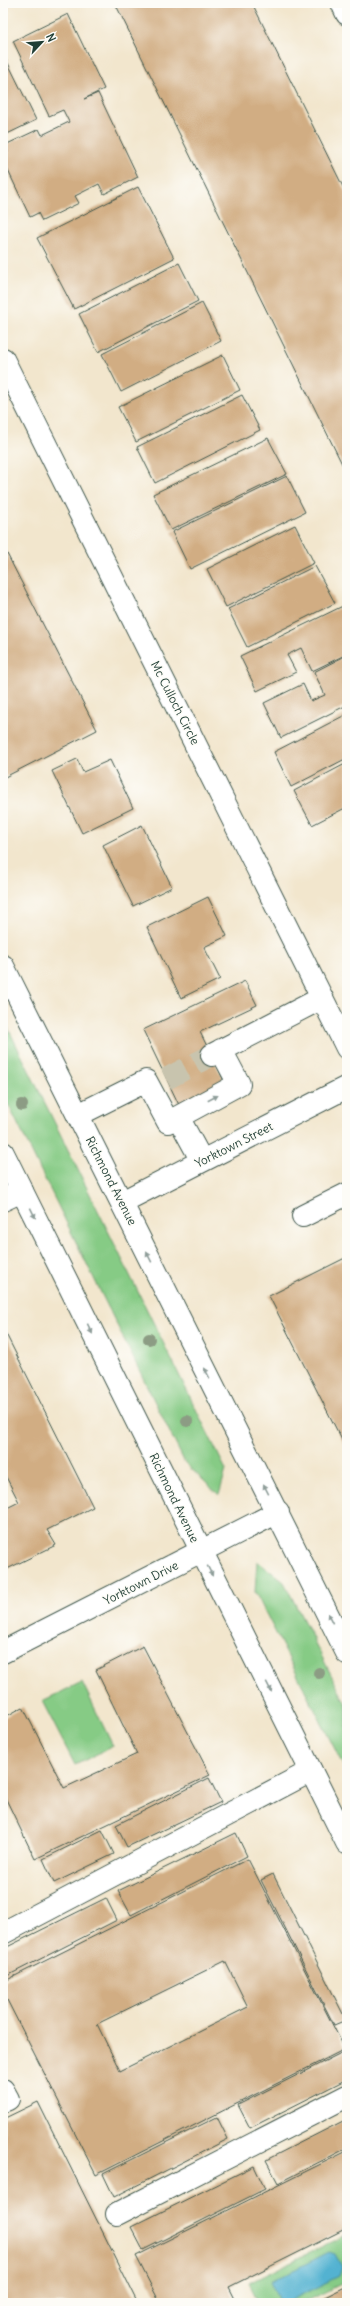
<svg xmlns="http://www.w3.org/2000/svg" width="350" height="2306" font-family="Delius,sans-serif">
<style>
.green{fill:#86cb85;stroke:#52845c}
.water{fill:#52b2d1;stroke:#387882}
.building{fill:#d1ad83;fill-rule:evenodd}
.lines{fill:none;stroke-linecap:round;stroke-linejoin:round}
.minor-tunnel{stroke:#c8c4ae;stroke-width:22;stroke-dasharray:22 11;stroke-linecap:butt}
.minor-casing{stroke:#3f564b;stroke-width:24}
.major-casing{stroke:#3f564b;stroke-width:24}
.minor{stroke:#fff;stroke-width:22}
.major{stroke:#fff;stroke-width:22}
.tree{fill:#8c9c84}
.oneway{fill:#8f9e9a}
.labels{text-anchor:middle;stroke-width:3;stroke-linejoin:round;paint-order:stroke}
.street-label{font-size:12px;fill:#1f3d34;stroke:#fdfcf7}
</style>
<rect width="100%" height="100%" fill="#fdfcf7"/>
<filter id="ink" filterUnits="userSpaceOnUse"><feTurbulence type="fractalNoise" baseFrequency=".025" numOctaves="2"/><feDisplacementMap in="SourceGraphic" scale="8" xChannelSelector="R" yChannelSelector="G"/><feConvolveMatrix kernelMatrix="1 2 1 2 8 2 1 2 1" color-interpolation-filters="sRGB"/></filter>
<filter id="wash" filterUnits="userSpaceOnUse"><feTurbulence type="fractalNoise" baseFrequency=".012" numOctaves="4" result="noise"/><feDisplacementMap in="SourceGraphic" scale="16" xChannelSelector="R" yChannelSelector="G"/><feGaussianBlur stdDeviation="0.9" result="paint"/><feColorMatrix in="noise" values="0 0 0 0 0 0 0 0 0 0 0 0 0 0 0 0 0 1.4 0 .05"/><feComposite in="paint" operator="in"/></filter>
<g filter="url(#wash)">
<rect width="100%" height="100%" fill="#f2e6cd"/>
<path class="green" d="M3 1018 226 1470 219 1495 185 1463 3 1094Z
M257 1561 284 1582 347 1706V1773L255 1592Z
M82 1682 113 1746 75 1765 42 1701Z
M345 2235 347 2239V2281L303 2303H259L249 2283Z"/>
<path class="water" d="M329 2252 335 2254 342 2267 339 2276 285 2303H280L270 2282Z"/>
<g id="blocks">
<path class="building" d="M115 3H252L260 19 347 195V474Z
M68 14 104 89 84 99 98 93 138 177 104 194 99 184 75 196 79 203 42 221 38 213 30 217 3 160V155L8 152 5 145 39 129 42 135 69 122 63 110 49 116 13 41Z
M3 53 36 120 3 136Z
M138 187 174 258 74 309 37 238Z
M179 263 198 301 98 352 79 314Z
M202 303 221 341 121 392 102 354Z
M223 355 240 390 136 442 118 407Z
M242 395 260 430 155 483 137 447Z
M268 438 287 474 171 530 153 494Z
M287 476 305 512 190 569 172 532Z
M295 525 314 563 226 607 207 569Z
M3 546 97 730 3 778Z
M315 566 335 603 247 647 228 609Z
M347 604V654L312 671 301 648 287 655 296 672 257 691 240 656Z
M347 655V705L281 738 264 703 303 684 311 701 325 695 314 672Z
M347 714V758L291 787 274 752Z
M77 759 83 772 110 760 133 808 82 833 52 771Z
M347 763V807L312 825 294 791Z
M142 825 172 887 133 906 103 845Z
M208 897 227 936 204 947 220 979 181 998 147 927Z
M245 981 257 1005 200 1032 226 1085 180 1107 143 1030Z
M347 1257V1450L269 1296Z
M3 1328 93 1507 47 1530 56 1545 3 1571V1510L19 1502 3 1471Z
M143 1646 210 1775 35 1859 3 1793V1718L23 1707 64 1788 137 1754 96 1670Z
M209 1778 221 1802 127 1847 116 1825Z
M102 1830 114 1854 54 1883 43 1859Z
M236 1833 247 1856 131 1915 118 1891Z
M248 1859 345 2049 96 2175 3 1992V1982ZM225 1961 248 2007 120 2071 97 2024Z
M273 1874 346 2020 334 2025 261 1880Z
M106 1898 117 1920 5 1977 3 1949Z
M345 2051 347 2055V2079L250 2128 238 2105Z
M38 2102 138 2303H3V2119Z
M217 2117 228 2139 114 2197 103 2174Z
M347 2119V2148L278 2183 266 2160Z
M347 2151V2228L229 2287 237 2303H160L136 2256Z
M254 2166 265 2189 143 2250 131 2227Z
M347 2286V2303H313Z"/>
</g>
</g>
<g filter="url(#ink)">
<use href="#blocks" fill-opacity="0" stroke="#3f564b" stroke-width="1"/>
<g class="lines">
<path class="minor-tunnel" d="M166 1079 212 1055"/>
<defs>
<path id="minor" d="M342 3 347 14
M3 359 347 1048
M212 1055 322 998
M78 1115 146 1081 168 1122 178 1117 202 1161
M178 1117 239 1084 221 1050
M3 1200 22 1191
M122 1202 347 1087
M303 1216 347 1194
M3 1652 278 1512
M3 1933 311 1771
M3 2090 8 2099 3 2101
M117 2214 347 2096"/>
<path id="major" d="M3 966 347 1653
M3 1153 347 1843"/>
</defs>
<use href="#minor" class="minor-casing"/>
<use href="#major" class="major-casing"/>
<use href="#minor" class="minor"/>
<use href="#major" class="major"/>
</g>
<g class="tree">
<circle cx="22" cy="1105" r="6"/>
<circle cx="149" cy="1339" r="6"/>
<circle cx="187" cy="1421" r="6"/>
<circle cx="319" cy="1673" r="6"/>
</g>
<defs><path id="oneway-solid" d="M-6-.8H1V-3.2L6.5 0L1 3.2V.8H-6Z"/></defs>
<g class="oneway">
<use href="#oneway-solid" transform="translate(213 1098) rotate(-28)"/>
<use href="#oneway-solid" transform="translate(33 1213) rotate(64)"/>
<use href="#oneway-solid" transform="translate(149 1257) rotate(-117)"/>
<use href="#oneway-solid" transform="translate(90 1329) rotate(64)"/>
<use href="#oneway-solid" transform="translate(207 1373) rotate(-117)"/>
<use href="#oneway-solid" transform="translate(266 1489) rotate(-117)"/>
<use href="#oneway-solid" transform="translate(210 1571) rotate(63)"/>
<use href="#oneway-solid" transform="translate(330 1618) rotate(-116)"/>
<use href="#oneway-solid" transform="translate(269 1687) rotate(63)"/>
</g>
</g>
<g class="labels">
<g class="street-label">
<text transform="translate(175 703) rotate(63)" y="4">Mc Culloch Circle</text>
<text transform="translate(234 1145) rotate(-27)" y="4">Yorktown Street</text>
<text transform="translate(111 1181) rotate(63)" y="4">Richmond Avenue</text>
<text transform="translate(174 1498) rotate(64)" y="4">Richmond Avenue</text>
<text transform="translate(141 1583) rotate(-27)" y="4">Yorktown Drive</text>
</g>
</g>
<rect width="350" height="2306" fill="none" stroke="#fdfcf7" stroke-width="16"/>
<g transform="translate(42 42) rotate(64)" stroke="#fdfcf7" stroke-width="3" paint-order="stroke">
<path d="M0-3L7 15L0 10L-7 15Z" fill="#1f3d34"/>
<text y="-6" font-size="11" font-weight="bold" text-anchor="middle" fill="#1f3d34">N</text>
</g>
</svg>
